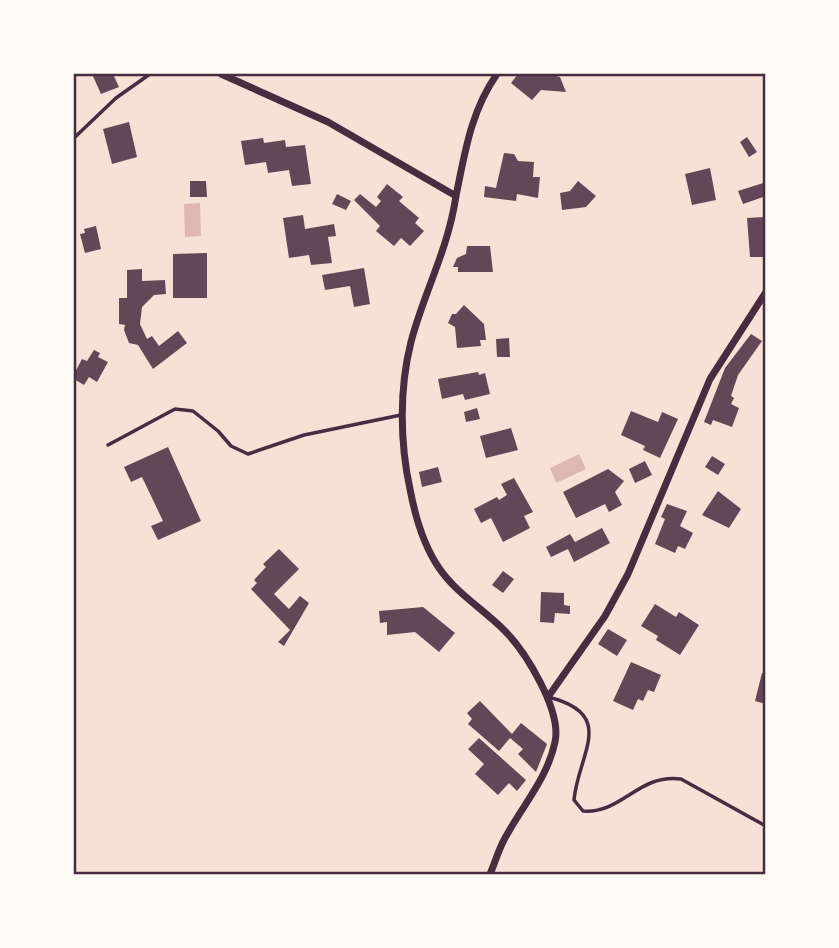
<svg xmlns="http://www.w3.org/2000/svg" width="839" height="948" font-family="'DM Sans',sans-serif">
<style>
.water{fill:#dcb8b0}
.building{fill:#644757}
.lines{fill:none;stroke-linecap:round;stroke-linejoin:round}
.service{stroke:#4a2c40;stroke-width:3.5}
.minor{stroke:#4a2c40;stroke-width:7}
.neatline{fill:none;stroke:#4a2c40;stroke-width:2.5}
</style>
<rect width="100%" height="100%" fill="#f7e1d7"/>
<path class="water" d="M200 203 201 236 185 237 184 204Z
M579 454 586 469 556 483 550 468Z"/>
<path class="building" d="M92 74H113L119 87 101 94Z
M518 74H558L556 76 560 77 566 92 541 90 532 100 511 83Z
M129 122 137 157 112 164 103 129Z
M747 137 757 152 749 157 740 142Z
M263 138 264 143 285 140 286 147 305 145 311 184 292 186 289 170 268 173 266 162 245 165 241 141Z
M504 153 514 154 518 161 534 162 533 177H540L538 198 517 194 516 201 484 197 485 186 496 188Z
M710 168 716 200 692 205 685 174Z
M190 181H206L207 197H190Z
M578 181 596 196 586 207 562 210 560 193 570 191Z
M766 182V196L743 204 738 191Z
M387 184 403 197 399 201 419 218 415 223 424 231 410 246 401 238 394 246 376 231 380 226 354 200 360 194 376 207 381 201 377 197Z
M337 194 351 201 346 210 332 204Z
M303 215 305 229 334 224 336 236 328 237 332 263 311 265 309 255 289 258 283 218Z
M766 217V257H750L747 218Z
M96 226 101 249 85 253 80 234 85 233 84 229Z
M467 246H490L493 272H458V267H453L457 258 466 254Z
M207 253V298H173V254Z
M364 268 370 304 354 307 350 286 325 290 322 275Z
M142 269V281L165 280 166 294 154 295 142 307 140 324 147 339 152 336 159 346 178 331 187 343 153 369 138 345 129 343 124 330 125 325 119 324V298H127V270Z
M464 305 484 324 486 340H480L481 346 457 348 455 327 448 323 452 314H456Z
M751 334 762 341 738 375 731 396 734 398 731 404 739 408 732 427 713 420 711 425 704 422 725 368Z
M509 338 510 357H497L496 339Z
M94 350 100 353 98 357 108 362 97 382 89 377 84 385 74 379V374L82 359 87 361Z
M478 372 479 375 485 373 490 394 465 400 463 394 442 399 438 379Z
M477 408 480 419 466 422 464 412Z
M631 411 658 422 662 412 678 419 660 458 643 450 645 446 621 435Z
M511 428 518 450 486 458 480 436Z
M168 447 201 521 158 540 151 526 163 521 142 477 131 482 124 467Z
M712 456 725 464 718 475 705 467Z
M645 461 652 475 635 483 629 469Z
M438 467 442 482 422 487 419 472Z
M608 469 624 481 615 492 622 505 609 512 605 504 576 518 563 492Z
M514 478 533 512 524 516 530 528 503 542 491 518 481 523 474 509 497 497 499 500 507 495 501 484Z
M718 491 741 509 729 528 702 515Z
M667 504 687 511 680 526 693 533 685 549 678 546 675 553 655 544 665 519 661 517Z
M602 528 610 543 574 562 568 549 551 557 546 547 570 534 575 542Z
M279 549 299 569 274 594 289 609 300 596 309 603 284 646 278 642 290 630 251 589 257 583 254 580 266 567 263 564Z
M503 571 514 579 503 593 492 585Z
M541 592 564 593V605L570 606V614L555 613 554 623 540 622Z
M655 604 676 617 679 612 699 625 680 655 656 640 658 636 641 626Z
M423 607 455 633 439 652 415 632 387 635V622L380 623 379 611Z
M608 629 627 640 617 656 598 644Z
M631 662 661 675 654 692 648 690 643 701 638 699 633 710 613 701Z
M762 673 766 674V704L755 701Z
M480 701 512 734 521 723 547 744 536 772 518 754 523 749 510 738 499 751 468 724 472 719 467 713Z
M479 738 526 780 517 791 509 783 498 795 475 774 484 764 468 749Z"/>
<g class="lines">
<path class="service" d="M74 138 116 98 150 74
M108 445 175 409 193 411 218 431 231 446 248 454 304 435 401 415
M548 697C618 714 578 754 574 800L583 811C622 814 639 773 681 779L766 826"/>
<path class="minor" d="M221 74 328 122 456 196C448 250 424 292 411 342 399 389 400 443 410 489 415 516 424 546 439 568 456 593 483 609 504 630 526 652 562 711 555 742 547 780 521 807 504 840 498 851 495 863 490 874
M456 196C465 152 471 111 497 74
M548 697 605 616 628 574 710 379 766 292"/>
</g>
<rect width="839" height="948" fill="none" stroke="#fffaf5" stroke-width="150"/>
<rect x="75" y="75" width="689" height="798" class="neatline"/>
</svg>
